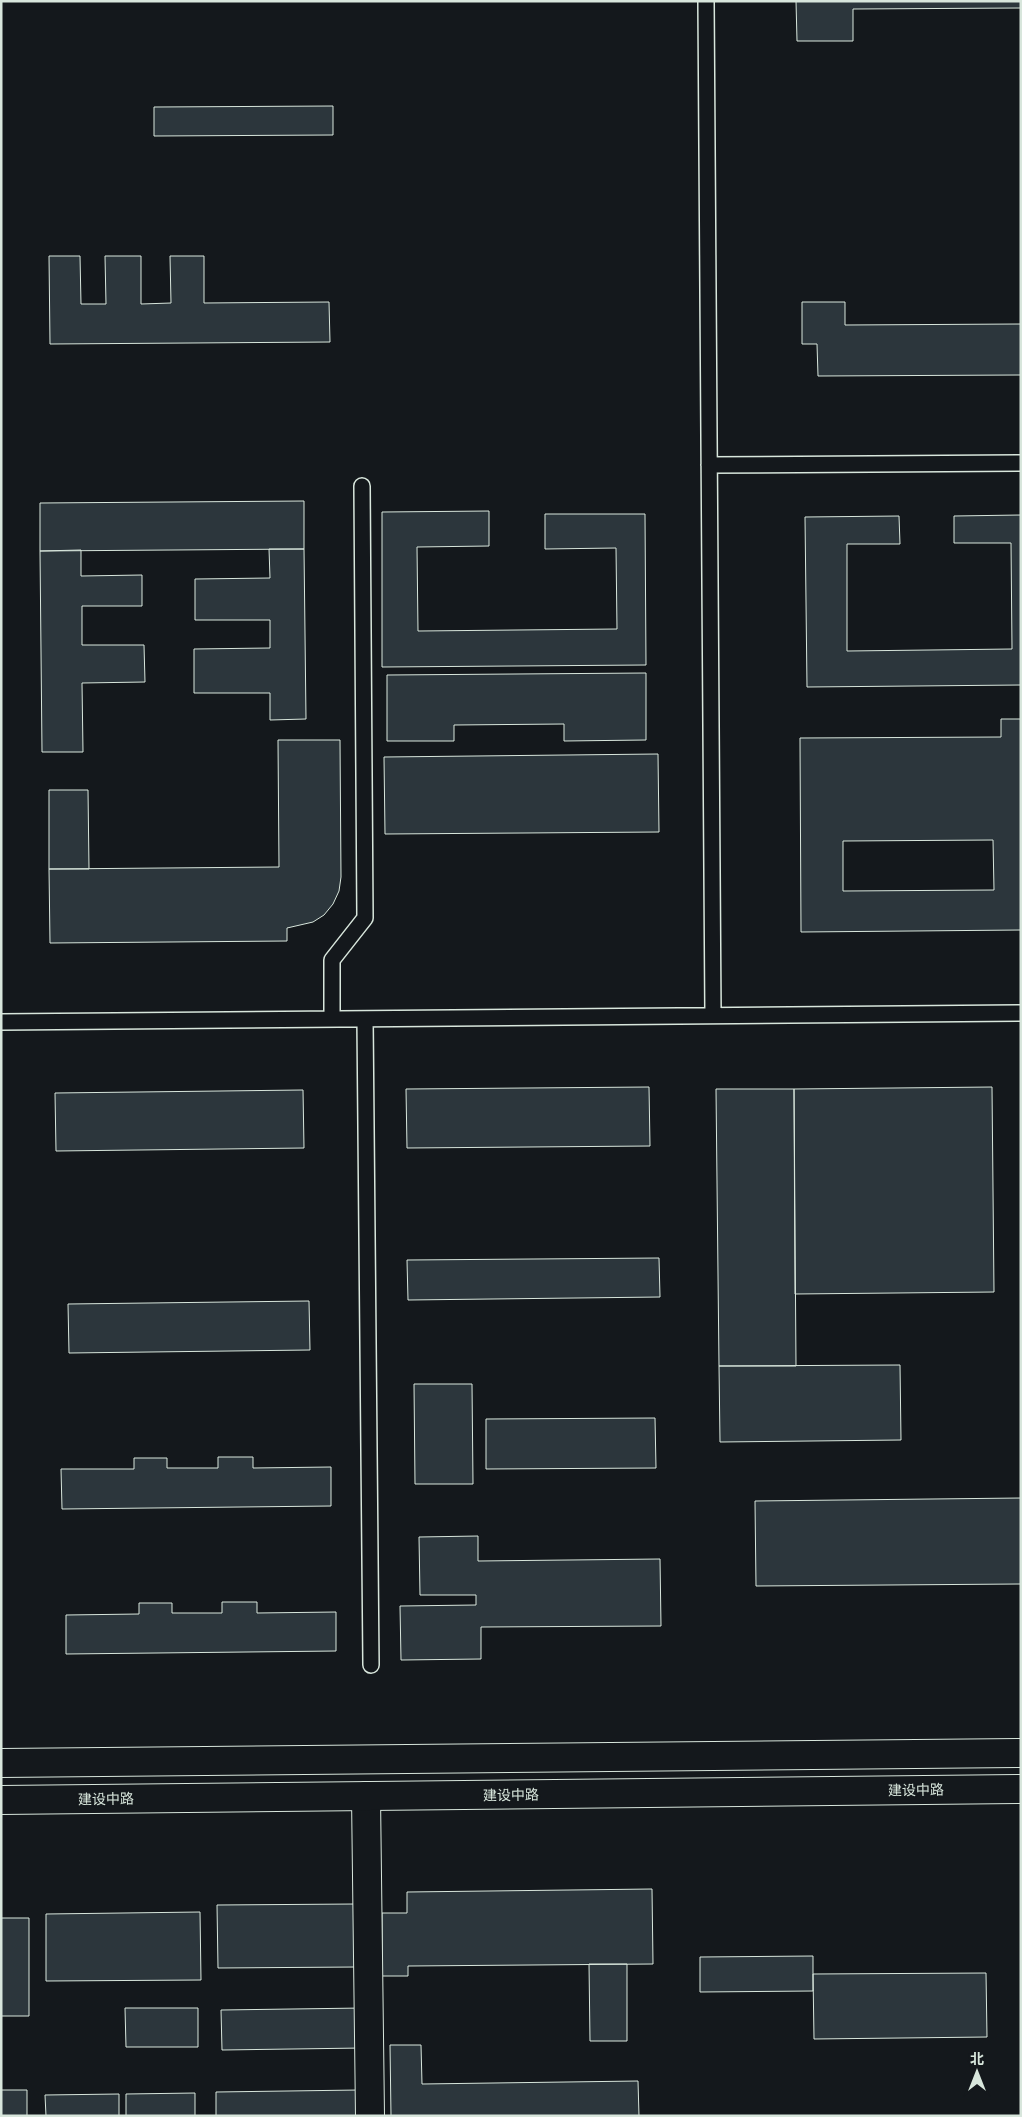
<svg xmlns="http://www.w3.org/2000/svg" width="1022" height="2117" font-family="'Asap Condensed','Noto Sans SC',sans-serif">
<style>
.building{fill:#2c363c;stroke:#d8e6dc;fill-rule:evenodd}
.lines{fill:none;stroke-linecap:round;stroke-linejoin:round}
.lane-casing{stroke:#d8e6dc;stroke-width:18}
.street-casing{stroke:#d8e6dc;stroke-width:30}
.primary-casing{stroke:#d8e6dc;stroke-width:30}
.lane{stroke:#14181c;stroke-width:15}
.street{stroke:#14181c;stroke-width:28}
.primary{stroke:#14181c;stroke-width:28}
.labels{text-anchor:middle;stroke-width:4;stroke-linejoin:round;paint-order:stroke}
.street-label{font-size:14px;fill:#d8e6dc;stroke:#14181c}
</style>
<rect width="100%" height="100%" fill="#14181c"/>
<path class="building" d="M796 1H1021V8L853 9V41H797Z
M333 106V135L154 136V107Z
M49 256H80L81 304H106L105 256H141V304L171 303 170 256H204V303L329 302 330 342 50 344Z
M802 302H845V325L1021 324V375L818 376 817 344H802Z
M304 501V549L40 551V503Z
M489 511V546L417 547 418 631 617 629 616 548 545 549V514H645L646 665 382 667V512Z
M1021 515V685L807 687 805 517 899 516 900 544H847V651L1012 649 1011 543H954V516Z
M269 549H304L306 719 270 720V693H194V649L270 648V620H195V579L270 578Z
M81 550V576L142 575V606H82V645H144L145 682 82 683 83 752H42L40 551Z
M646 673V740L564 741V724L454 725V741H387V675Z
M1001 719H1021V930L801 932 800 738 1001 737ZM993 840 994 890 843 891V841Z
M278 740H340L341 877 339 891 333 904 324 915 313 922 287 928V941L50 943 49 869 279 867Z
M658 754 659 832 385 834 384 757Z
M49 790H88L89 869H49Z
M649 1087 650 1146 407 1148 406 1089Z
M992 1087 994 1292 795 1294 794 1089Z
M716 1089H794L796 1366H719Z
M303 1090 304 1148 56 1151 55 1093Z
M659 1258 660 1297 408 1300 407 1260Z
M309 1301 310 1350 69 1353 68 1304Z
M900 1365 901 1440 720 1442 719 1366Z
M414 1384H472L473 1484H415Z
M655 1418 656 1468 486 1469V1419Z
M218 1457H253V1468L331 1467V1506L62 1509 61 1469H134V1458H167V1468H218Z
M1021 1498V1584L756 1586 755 1501Z
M478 1536V1561L660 1559 661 1626 481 1627V1659L401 1660 400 1606 476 1605V1595H420L419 1537Z
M222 1602H257V1613L336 1612V1651L66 1654V1615L139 1614V1603H172V1613H222Z
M652 1889 653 1964 408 1966V1976H382V1913H407V1892Z
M356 1904 357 1967 218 1968 217 1905Z
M200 1912 201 1980 46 1981V1914Z
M1 1918H29V2016H1Z
M813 1956V1991L700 1992V1957Z
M589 1964H627V2041H590Z
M986 1973 987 2037 814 2039 813 1974Z
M125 2008H198V2047H126Z
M363 2008V2048L222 2050 221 2010Z
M390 2045H421L422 2084 638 2081 639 2116H391Z
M1 2090H27V2116H1Z
M359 2090 360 2116H216V2092Z
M195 2093V2116H126V2094Z
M119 2094V2116H46L45 2095Z"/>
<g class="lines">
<defs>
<path id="lane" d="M706 1 713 1015
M709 465 1021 463
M332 1019V960L365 918 362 486
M365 1019 371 1665
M1 1022 1021 1013"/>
<path id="street" d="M366 1796 370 2116"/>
<path id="primary" d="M1 1763 1021 1753
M1 1800 1021 1789"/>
</defs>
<use href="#lane" class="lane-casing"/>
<use href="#street" class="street-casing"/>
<use href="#primary" class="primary-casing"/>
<use href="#lane" class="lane"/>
<use href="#street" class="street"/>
<use href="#primary" class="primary"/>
</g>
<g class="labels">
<g class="street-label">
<text transform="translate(916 1790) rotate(-1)" y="5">建设中路</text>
<text transform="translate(511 1795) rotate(-1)" y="5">建设中路</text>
<text transform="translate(106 1799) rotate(-1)" y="5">建设中路</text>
</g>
</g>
<rect width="1022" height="2117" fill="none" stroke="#d8e6dc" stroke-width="5"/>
<g transform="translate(977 2072)" stroke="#14181c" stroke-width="4" paint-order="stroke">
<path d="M0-4L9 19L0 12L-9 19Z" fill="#d8e6dc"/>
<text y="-8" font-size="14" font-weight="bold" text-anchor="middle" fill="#d8e6dc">北</text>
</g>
</svg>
